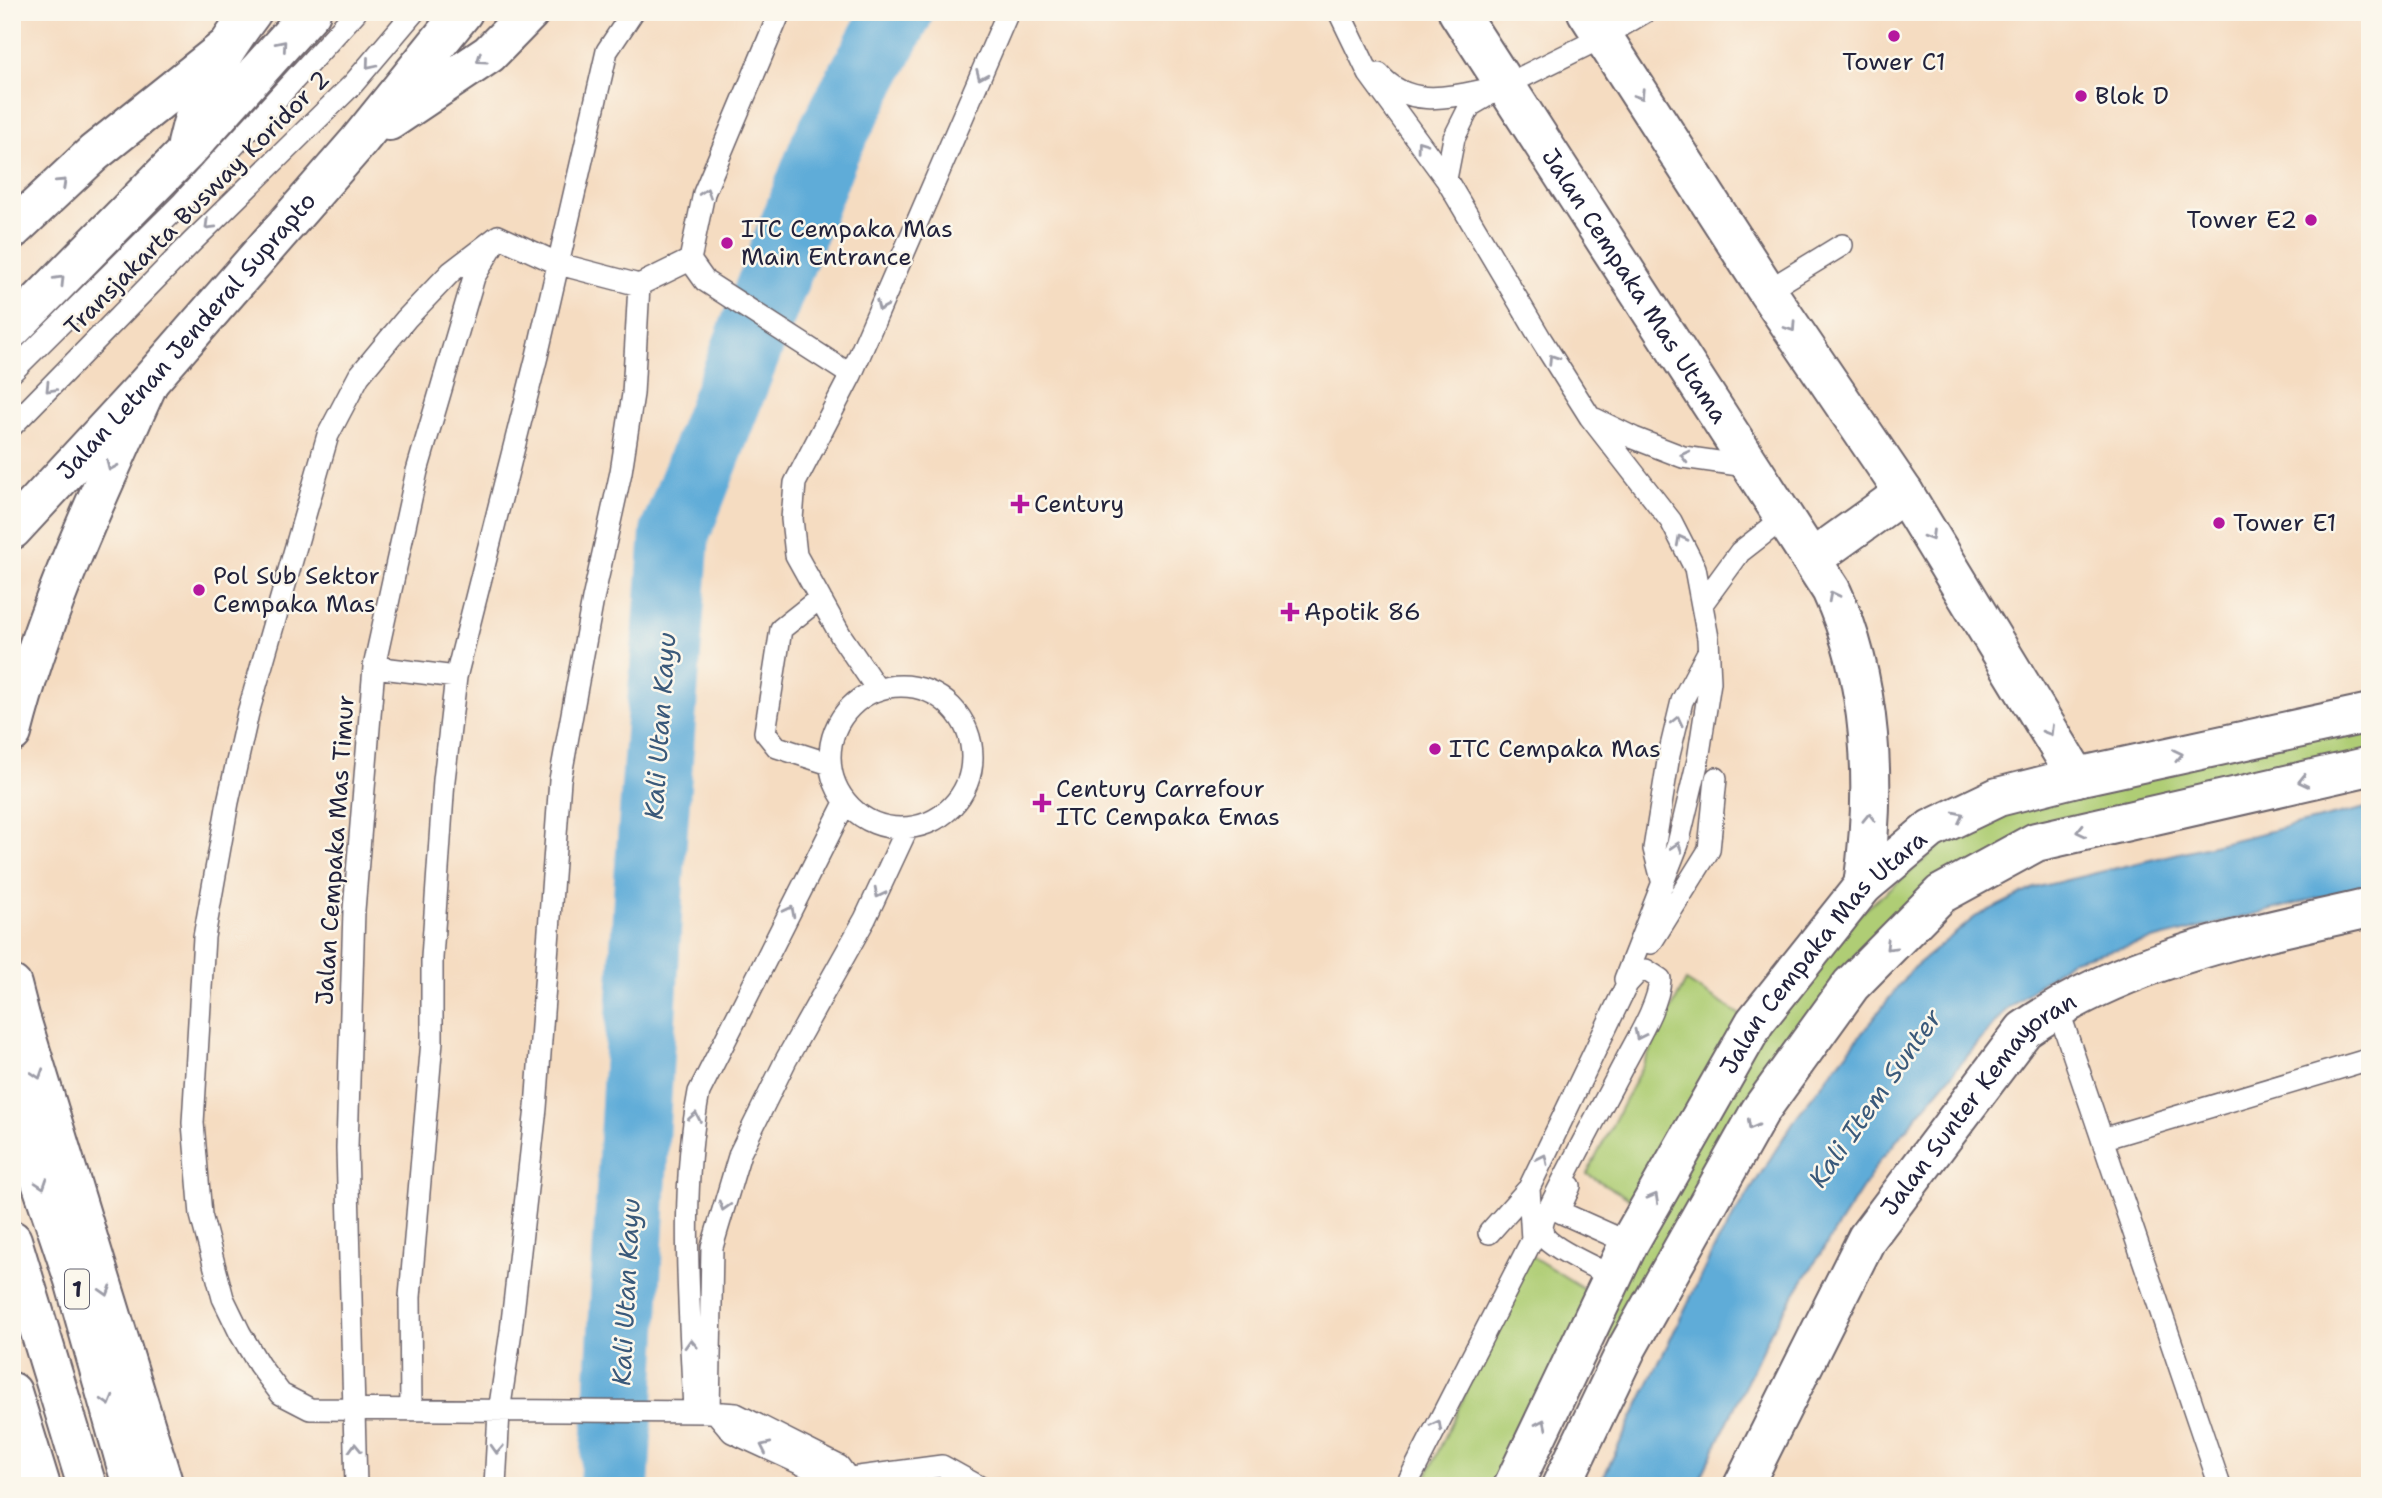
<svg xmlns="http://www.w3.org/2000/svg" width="2382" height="1498" font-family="'Shantell Sans',sans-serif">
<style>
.green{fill:#afcd75;stroke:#687858;stroke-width:2}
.water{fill:#5facd8;stroke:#40678a;stroke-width:2}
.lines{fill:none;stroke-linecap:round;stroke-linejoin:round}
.river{stroke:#5facd8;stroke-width:70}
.lane-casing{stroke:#6c636a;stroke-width:24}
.street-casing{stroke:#6c636a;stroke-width:42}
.secondary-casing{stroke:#6c636a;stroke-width:42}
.primary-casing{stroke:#6c636a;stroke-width:42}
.highway-casing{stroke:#6c636a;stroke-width:42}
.lane{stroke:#fff;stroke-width:21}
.street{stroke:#fff;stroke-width:38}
.secondary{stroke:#fff;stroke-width:38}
.primary{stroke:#fff;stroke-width:38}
.highway{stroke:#fff;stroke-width:38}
.oneway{stroke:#9c9ca7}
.poi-dot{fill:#b5179e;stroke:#fbf7ec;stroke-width:2.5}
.labels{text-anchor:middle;stroke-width:5;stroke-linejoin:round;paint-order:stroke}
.shield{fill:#fbf7ec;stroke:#636270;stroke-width:2}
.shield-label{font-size:23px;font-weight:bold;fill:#22223b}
.poi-label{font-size:24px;fill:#22223b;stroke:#fbf7ec;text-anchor:start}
.street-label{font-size:24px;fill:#22223b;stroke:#fbf7ec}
.water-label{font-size:26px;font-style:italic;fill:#3a597a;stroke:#fbf7ec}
</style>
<rect width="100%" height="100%" fill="#fbf7ec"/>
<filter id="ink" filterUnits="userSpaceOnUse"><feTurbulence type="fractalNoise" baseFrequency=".0143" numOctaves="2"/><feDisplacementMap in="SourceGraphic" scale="14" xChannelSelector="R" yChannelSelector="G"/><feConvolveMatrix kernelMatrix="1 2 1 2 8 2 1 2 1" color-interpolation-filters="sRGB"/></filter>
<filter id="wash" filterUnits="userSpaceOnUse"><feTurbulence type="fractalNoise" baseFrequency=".00686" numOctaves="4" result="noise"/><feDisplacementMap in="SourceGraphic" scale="28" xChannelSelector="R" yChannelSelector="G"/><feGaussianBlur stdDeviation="1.57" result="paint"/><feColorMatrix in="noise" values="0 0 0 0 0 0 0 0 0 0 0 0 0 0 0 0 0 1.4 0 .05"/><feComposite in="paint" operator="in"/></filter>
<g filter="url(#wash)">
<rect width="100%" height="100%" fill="#f5dcc1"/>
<path class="green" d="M2370 713V766L2036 842 1851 985 1627 1348 1589 1326 1645 1208 1587 1174 1686 981 1758 1026 1812 955 1998 797Z
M1530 1255 1599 1298 1510 1486H1422Z"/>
<path class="water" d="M2370 807V885L2069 961 2004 1012 1881 1159 1771 1331 1697 1486H1599L1716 1245 1797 1116 1913 968 1975 917 2034 888Z"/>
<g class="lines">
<path class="river" d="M614 1486 649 880 675 533 825 148 898 12"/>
</g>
</g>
<g filter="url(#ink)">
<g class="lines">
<defs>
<path id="lane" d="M780 12 704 193 690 260 705 281 851 375
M1339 12 1369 74 1446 179 1542 341 1590 417 1671 521 1695 568 1708 638 1710 682 1698 760 1678 844 1625 979 1627 984
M1379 74C1408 109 1450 97 1489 89
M1446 179 1454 138 1470 106 1504 86 1603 37 1645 12
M690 260 639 285 559 264 498 236 451 272 406 319 359 376 328 435 248 713 228 802 204 937 193 1123 201 1215 223 1298 240 1333 259 1365 281 1394 310 1409 709 1412 736 1414 839 1466 854 1486
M1767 291 1842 245
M12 372 181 204 356 12
M1595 419 1634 438 1683 457 1753 467
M12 426 192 242 353 84 414 12
M820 598 781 629 765 732 777 747 830 764
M1702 604 1740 552 1785 517
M374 667 456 677
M830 757a71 71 0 1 1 142 0a71 71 0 1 1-142 0Z
M877 689 841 636 796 555 792 519 795 483 851 375 1008 12
M1663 884 1654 849 1669 755 1682 701 1708 652
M1651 943 1709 850 1716 778
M2057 1006 2220 1486
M2102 1139 2370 1059
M1570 1186 1561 1206 1562 1213 1629 1243
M1489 1233 1529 1188 1627 984 1638 972 1646 970 1660 979C1659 1004 1637 1039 1625 1062 1598 1114 1569 1166 1544 1219 1542 1225 1541 1231 1544 1236 1552 1248 1597 1269 1612 1276
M411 1409 410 1297 432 1041V958L444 780 456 677 537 356 607 51 633 12
M694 1412C690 1306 679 1197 699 1092L844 805
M709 1412 712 1247 740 1153 786 1060 865 919 906 831
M716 1413 732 1432 836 1480 942 1466 978 1486
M12 1472 16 1486
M356 1486 347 1148 354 910 374 667 417 471 474 277 492 247
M495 1486 499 1412 511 1331 536 1108 560 780 593 599 621 472 633 394 639 285
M1406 1486 1532 1240 1529 1188"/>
<g id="street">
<path id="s1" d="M1458 12 1831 590C1873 680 1877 788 1863 886"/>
<path d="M1587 12 1767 291 1904 493 2077 777"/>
<path d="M1812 559 1904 493"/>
</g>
<g id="secondary">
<path id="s2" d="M1513 1486 1629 1243 1755 1022 1863 886 1931 829 1998 797 2077 777 2370 713"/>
<path d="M1561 1486 1627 1348 1760 1111 1851 985 1941 894 2036 842 2370 766"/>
<path id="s3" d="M1743 1486 1867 1238 2024 1030C2126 958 2251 935 2370 908"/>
</g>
<g id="primary">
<path d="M389 121 489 54 530 12"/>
<path d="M187 144C199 90 219 56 252 12"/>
<path d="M12 329 185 153 311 12"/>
<path id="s4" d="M12 530 149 382 358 142 463 12"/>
</g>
<path id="highway" d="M12 230 94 153 224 49
M12 733C43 611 98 496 149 382
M12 985 20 1016 164 1486
M12 1096 74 1280 132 1486
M12 1240 87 1486
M12 1392 41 1486"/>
</defs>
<use href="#lane" class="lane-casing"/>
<use href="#street" class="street-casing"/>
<use href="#secondary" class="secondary-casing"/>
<use href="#primary" class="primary-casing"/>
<use href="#highway" class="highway-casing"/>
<use href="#lane" class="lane"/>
<use href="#street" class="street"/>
<use href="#secondary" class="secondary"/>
<use href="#primary" class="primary"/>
<use href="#highway" class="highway"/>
</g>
<defs><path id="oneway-chevron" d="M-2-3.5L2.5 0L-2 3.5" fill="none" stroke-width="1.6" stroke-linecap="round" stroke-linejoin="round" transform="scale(1.75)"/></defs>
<g class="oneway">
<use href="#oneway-chevron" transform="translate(282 45) rotate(-49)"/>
<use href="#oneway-chevron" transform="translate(481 59) rotate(145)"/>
<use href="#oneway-chevron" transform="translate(370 64) rotate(130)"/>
<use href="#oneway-chevron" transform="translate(981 75) rotate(113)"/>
<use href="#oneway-chevron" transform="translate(1640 95) rotate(57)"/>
<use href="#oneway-chevron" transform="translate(1421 145) rotate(-126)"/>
<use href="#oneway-chevron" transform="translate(62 183) rotate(-43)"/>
<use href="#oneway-chevron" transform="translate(706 193) rotate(-72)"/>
<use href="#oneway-chevron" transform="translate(209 225) rotate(136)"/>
<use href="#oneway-chevron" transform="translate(60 280) rotate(-46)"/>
<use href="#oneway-chevron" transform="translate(881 306) rotate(113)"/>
<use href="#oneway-chevron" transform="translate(1791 327) rotate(56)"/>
<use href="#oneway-chevron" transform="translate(1553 359) rotate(-123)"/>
<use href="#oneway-chevron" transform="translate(50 388) rotate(134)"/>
<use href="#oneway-chevron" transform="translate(1685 456) rotate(-166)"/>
<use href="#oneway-chevron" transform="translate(111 466) rotate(114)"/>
<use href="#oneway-chevron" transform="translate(1930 536) rotate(59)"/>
<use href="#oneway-chevron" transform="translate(1681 540) rotate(-118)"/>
<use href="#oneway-chevron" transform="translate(1833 596) rotate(-117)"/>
<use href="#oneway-chevron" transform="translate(1677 721) rotate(-77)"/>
<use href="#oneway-chevron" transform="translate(2049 731) rotate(59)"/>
<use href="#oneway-chevron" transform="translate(2178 755) rotate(-12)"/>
<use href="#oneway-chevron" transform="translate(2303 781) rotate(167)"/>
<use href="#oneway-chevron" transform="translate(1959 816) rotate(-26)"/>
<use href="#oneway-chevron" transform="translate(1869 818) rotate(-89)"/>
<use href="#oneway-chevron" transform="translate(2081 831) rotate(167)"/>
<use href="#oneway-chevron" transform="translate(1677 847) rotate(-72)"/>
<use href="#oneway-chevron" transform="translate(879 893) rotate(117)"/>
<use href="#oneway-chevron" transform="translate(790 911) rotate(-63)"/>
<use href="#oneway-chevron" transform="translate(1890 946) rotate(135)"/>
<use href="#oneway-chevron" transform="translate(1639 1035) rotate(116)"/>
<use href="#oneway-chevron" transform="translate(38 1074) rotate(72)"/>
<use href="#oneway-chevron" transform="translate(695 1117) rotate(-79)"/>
<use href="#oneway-chevron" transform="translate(1752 1125) rotate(119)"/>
<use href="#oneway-chevron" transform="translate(1543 1159) rotate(-64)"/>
<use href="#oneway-chevron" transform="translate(42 1184) rotate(71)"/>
<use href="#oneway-chevron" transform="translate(1654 1198) rotate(-61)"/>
<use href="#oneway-chevron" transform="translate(724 1206) rotate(107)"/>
<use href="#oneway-chevron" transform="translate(106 1291) rotate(73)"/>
<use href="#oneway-chevron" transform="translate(691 1344) rotate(-92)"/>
<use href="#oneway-chevron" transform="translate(108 1401) rotate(74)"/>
<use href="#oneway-chevron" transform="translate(1542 1424) rotate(-65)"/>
<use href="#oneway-chevron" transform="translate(1437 1425) rotate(-63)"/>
<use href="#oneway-chevron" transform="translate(765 1447) rotate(-155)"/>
<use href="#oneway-chevron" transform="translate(355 1448) rotate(-92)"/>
<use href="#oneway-chevron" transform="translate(497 1449) rotate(93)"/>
</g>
</g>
<g class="poi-dot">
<circle cx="1894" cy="36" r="7"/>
<circle cx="2081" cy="96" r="7"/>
<circle cx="2311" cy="220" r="7"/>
<circle cx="727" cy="243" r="7"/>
<path d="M1016.5 493.5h7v7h7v7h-7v7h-7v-7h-7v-7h7z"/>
<circle cx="2219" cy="523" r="7"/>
<circle cx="199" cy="590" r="7"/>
<path d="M1286.5 601.5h7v7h7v7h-7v7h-7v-7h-7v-7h7z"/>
<circle cx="1435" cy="749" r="7"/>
<path d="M1038.5 792.5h7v7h7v7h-7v7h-7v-7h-7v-7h7z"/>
</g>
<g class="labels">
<rect class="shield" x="65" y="1269.5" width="24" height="39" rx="5"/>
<g class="shield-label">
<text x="77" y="1297">1</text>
</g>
<g class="poi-label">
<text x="1894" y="70" text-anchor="middle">Tower C1</text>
<text x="2095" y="104">Blok D</text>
<text x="2297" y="228" text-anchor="end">Tower E2</text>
<text x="741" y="237">ITC Cempaka Mas<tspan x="741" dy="28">Main Entrance</tspan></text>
<text x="1034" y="512">Century</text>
<text x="2233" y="531">Tower E1</text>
<text x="213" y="584">Pol Sub Sektor<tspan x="213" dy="28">Cempaka Mas</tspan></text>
<text x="1304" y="620">Apotik 86</text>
<text x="1449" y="757">ITC Cempaka Mas</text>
<text x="1056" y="797">Century Carrefour<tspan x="1056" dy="28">ITC Cempaka Emas</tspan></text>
</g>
<g class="street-label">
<text transform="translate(197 203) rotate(-45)" y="8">Transjakarta Busway Koridor 2</text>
<text dy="8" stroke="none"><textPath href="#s1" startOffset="326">Jalan Cempaka Mas Utama</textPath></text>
<text dy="8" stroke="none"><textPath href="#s4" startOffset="261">Jalan Letnan Jenderal Suprapto</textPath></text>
<text transform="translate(335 850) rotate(-86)" y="8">Jalan Cempaka Mas Timur</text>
<text dy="8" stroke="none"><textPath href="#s2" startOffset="621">Jalan Cempaka Mas Utara</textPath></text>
<text dy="8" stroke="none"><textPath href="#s3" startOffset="453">Jalan Sunter Kemayoran</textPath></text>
</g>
<g class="water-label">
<text transform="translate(660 726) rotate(-86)" y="9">Kali Utan Kayu</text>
<text transform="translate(1875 1098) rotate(-55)" y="9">Kali Item Sunter</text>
<text transform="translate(626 1292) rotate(-87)" y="9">Kali Utan Kayu</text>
</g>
</g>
<rect width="2382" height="1498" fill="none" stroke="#fbf7ec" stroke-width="42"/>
</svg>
